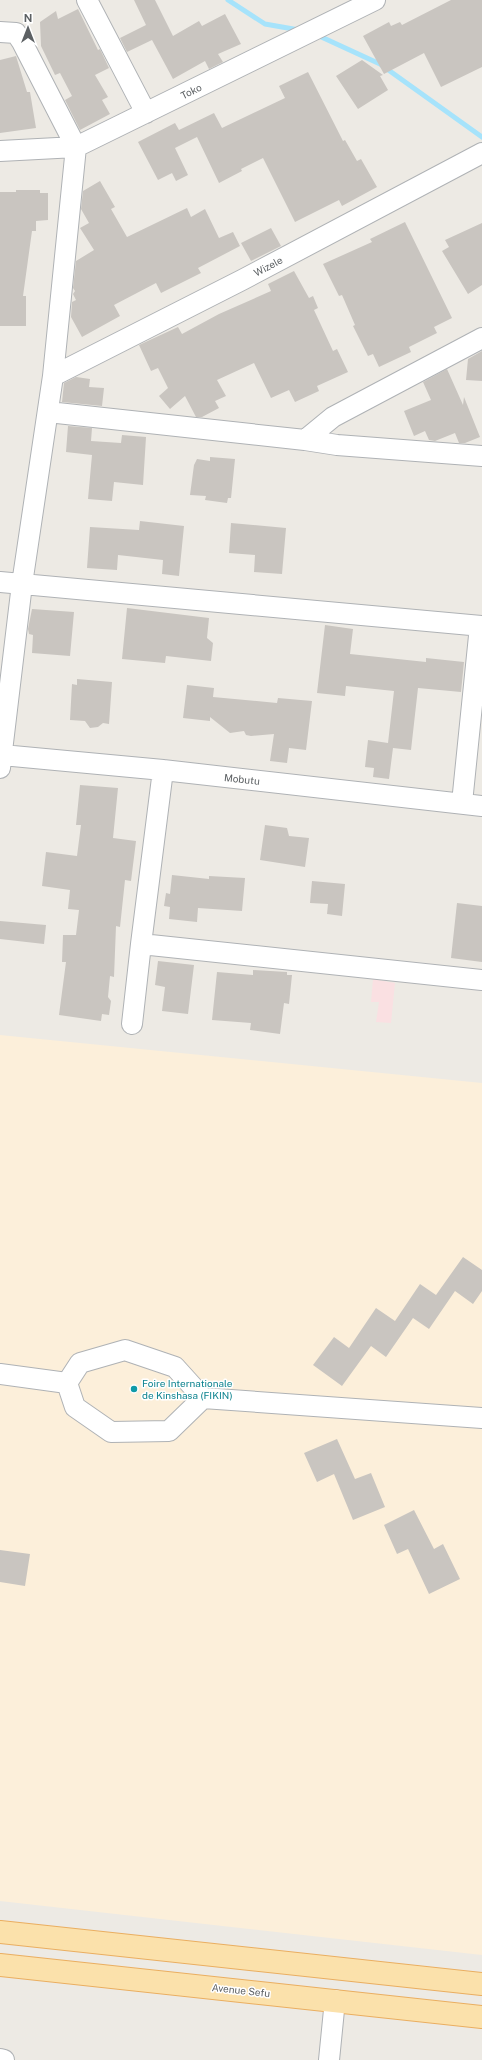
<svg xmlns="http://www.w3.org/2000/svg" width="482" height="2060" font-family="'Public Sans',sans-serif">
<style>
.commercial{fill:#fcefda}
.medical{fill:#fae0e2}
.lines{fill:none;stroke-linecap:round;stroke-linejoin:round}
.stream{stroke:#a6e3fb;stroke-width:5}
.building{fill:#c9c5c0}
.minor-casing{stroke:#afb2b5;stroke-width:22}
.major-casing{stroke:#eaae60;stroke-width:24}
.minor{stroke:#fff;stroke-width:20}
.major{stroke:#fbe1ab;stroke-width:22}
.culture-dot{fill:#0f9aa8;stroke:#fff;stroke-width:1.5}
.labels{text-anchor:middle;stroke-width:3;stroke-linejoin:round;paint-order:stroke}
.street-label{font-size:10px;fill:#5c6063;stroke:#fff}
.culture-label{font-size:10px;fill:#0d838f;stroke:#fff;text-anchor:start}
</style>
<rect width="100%" height="100%" fill="#edeae4"/>
<path class="commercial" d="M0 1035 482 1083V1955L0 1901Z"/>
<path class="medical" d="M373 979 395 983 391 1023 376 1022 379 1002H371Z"/>
<g class="lines">
<path class="stream" d="M228 0 265 24 299 30
M317 35 380 64 482 137"/>
</g>
<path class="building" d="M134 0H155L173 36 199 21 202 26 225 14 241 44 218 54 223 62 209 69 205 61 173 79 152 40 127 52 120 38 146 25Z
M451 0H482V67L441 87 424 53 384 74 363 36 389 22 391 26 400 22 402 25Z
M78 9 98 50 100 49 109 68 95 75 108 97 102 100 110 114 80 130 65 100 72 96 60 73 55 75 41 46 40 22 56 11 58 19Z
M16 56 27 92H30L36 128 0 133V60Z
M362 60 383 75 380 76 388 90 358 109 336 76Z
M308 72 343 141 345 140 357 161 361 159 377 187 342 206 339 200 295 222 263 158 241 169 242 171 219 183 197 137 175 148 188 175 176 181 172 173 158 180 138 142 175 123 179 130 214 113 222 128 285 98 279 86Z
M100 181 115 207 111 209 127 237 187 208 191 217 205 209 219 238 233 232 240 246 198 268 201 273 161 293 156 283 114 305 120 316 82 337 71 317 72 302 76 300 73 294 75 291 73 288 76 261 94 250 80 228 89 223 81 209 83 191Z
M16 190H40V193H48V220L36 221V231H32L23 296H26V326H0V192H16Z
M405 222 452 318 434 327 437 333 409 347 411 352 379 367 373 354 368 356 353 326 355 325 342 295 339 296 323 264 372 242 370 239Z
M482 223V285L468 294 442 251 449 247 445 240Z
M271 228 281 246 251 261 241 243Z
M294 271 309 298 313 296 318 308 314 310 333 351 337 349 348 372 317 386 319 391 295 402 289 390 271 398 254 363 217 380 226 396 215 401 219 408 202 417H196L185 396 170 409 159 396 168 388 158 368 151 371 139 345 178 327 182 334 219 314 271 291 268 284Z
M482 351V381L466 380 468 359Z
M447 369 463 405 464 397 480 437 465 443H459L455 433 435 441 429 440 425 431 414 436 404 411 431 400 423 382Z
M76 377 90 379 89 387 104 388 102 406 62 402 64 383Z
M68 426 92 428 91 441 121 443 122 435 146 437 143 485 114 482 112 501 88 499 92 455 66 452Z
M210 457 235 459 231 498H228L227 503 205 500 206 496 190 495 194 465 197 459 210 461Z
M140 521 184 526 179 576 162 574 163 560 118 555 117 570 87 568 90 527 139 530Z
M231 523 286 528 282 574 254 572 255 555 229 553Z
M127 608 209 618 207 638 213 643 211 661 166 656 165 663 122 659Z
M32 609 74 612 70 656 32 653 33 635 29 634 28 629Z
M325 625 353 629 350 654 426 662V658L464 662 461 692 418 688 411 750 393 748 389 779 373 777 374 768 365 767 368 740 388 743 394 691 346 686 345 696 317 693Z
M77 679 112 682 109 724 103 723 98 727 90 728 85 721 70 720 72 684 77 685Z
M187 685 214 688 213 697 277 703 278 698 312 701 306 750 289 748 287 763 270 761 274 734 251 736 246 735 244 731 230 733 210 717V721L183 718Z
M80 785 118 788 113 838 136 841 131 881 125 880 120 927 116 926 114 977 110 976 108 997 111 1001 109 1015 102 1014 101 1021 59 1015 66 962H62L63 935H76L79 910 68 909 70 890 42 886 46 852 77 856 81 825H76Z
M265 825 287 828 289 836 309 838 305 867 260 860Z
M172 875 209 879V876L245 878 242 911 198 908 197 922 169 919 170 907 164 906 166 893 170 894Z
M312 881 345 884 342 916 327 914 328 904 310 903Z
M457 903 482 906V962L451 958Z
M0 921 46 925 44 944 0 939Z
M158 961 194 965 188 1014 162 1011 165 987 155 985Z
M253 970 287 972V975H292L289 1004 284 1003 280 1034 250 1030 251 1023 212 1020 217 972 253 975Z
M463 1257 482 1270V1291L473 1304 455 1291 429 1329 413 1318 386 1357 371 1346 342 1386 313 1365 334 1337 349 1348 376 1308 395 1321 420 1284 436 1295Z
M337 1439 355 1479 371 1473 385 1507 353 1520 334 1474 317 1482 304 1453Z
M414 1510 434 1549 443 1544 460 1579 429 1594 408 1549 397 1554 384 1525Z
M0 1550 30 1554 25 1586 0 1582Z"/>
<g class="lines">
<defs>
<path id="minor" d="M87 0 146 113
M0 32 16 33 22 42 76 147 53 376 22 584 0 768
M0 151 76 147 375 0
M53 376 242 280 482 153
M48 412 305 440 337 445 482 456
M305 440 333 417 482 338
M0 582 482 626
M2 755 163 770 482 806
M163 770 141 944 482 980
M462 803 480 626
M132 1024 141 944
M0 1374 67 1383
M67 1383 80 1363 125 1350 175 1367 203 1398 482 1418
M67 1383 75 1407 111 1432 169 1431 203 1398
M0 2059 4 2060
M329 2060 335 2000"/>
<path id="major" d="M0 1932 482 1984
M0 1965 482 2017"/>
</defs>
<use href="#minor" class="minor-casing"/>
<use href="#major" class="major-casing"/>
<use href="#minor" class="minor"/>
<use href="#major" class="major"/>
</g>
<circle class="culture-dot" cx="134" cy="1389" r="4"/>
<g class="labels">
<g class="street-label">
<text transform="translate(191 91) rotate(-26)" y="4">Toko</text>
<text transform="translate(268 266) rotate(-28)" y="4">Wizele</text>
<text transform="translate(242 779) rotate(6)" y="4">Mobutu</text>
<text transform="translate(241 1990) rotate(6)" y="4">Avenue Sefu</text>
</g>
<g class="culture-label">
<text x="142" y="1387">Foire Internationale<tspan x="142" dy="12">de Kinshasa (FIKIN)</tspan></text>
</g>
</g>
<g transform="translate(28 28)" stroke="#ffffff" stroke-width="3" paint-order="stroke">
<path d="M0-3L7 15L0 10L-7 15Z" fill="#5c6063"/>
<text y="-6" font-size="11" font-weight="bold" text-anchor="middle" fill="#5c6063">N</text>
</g>
</svg>
